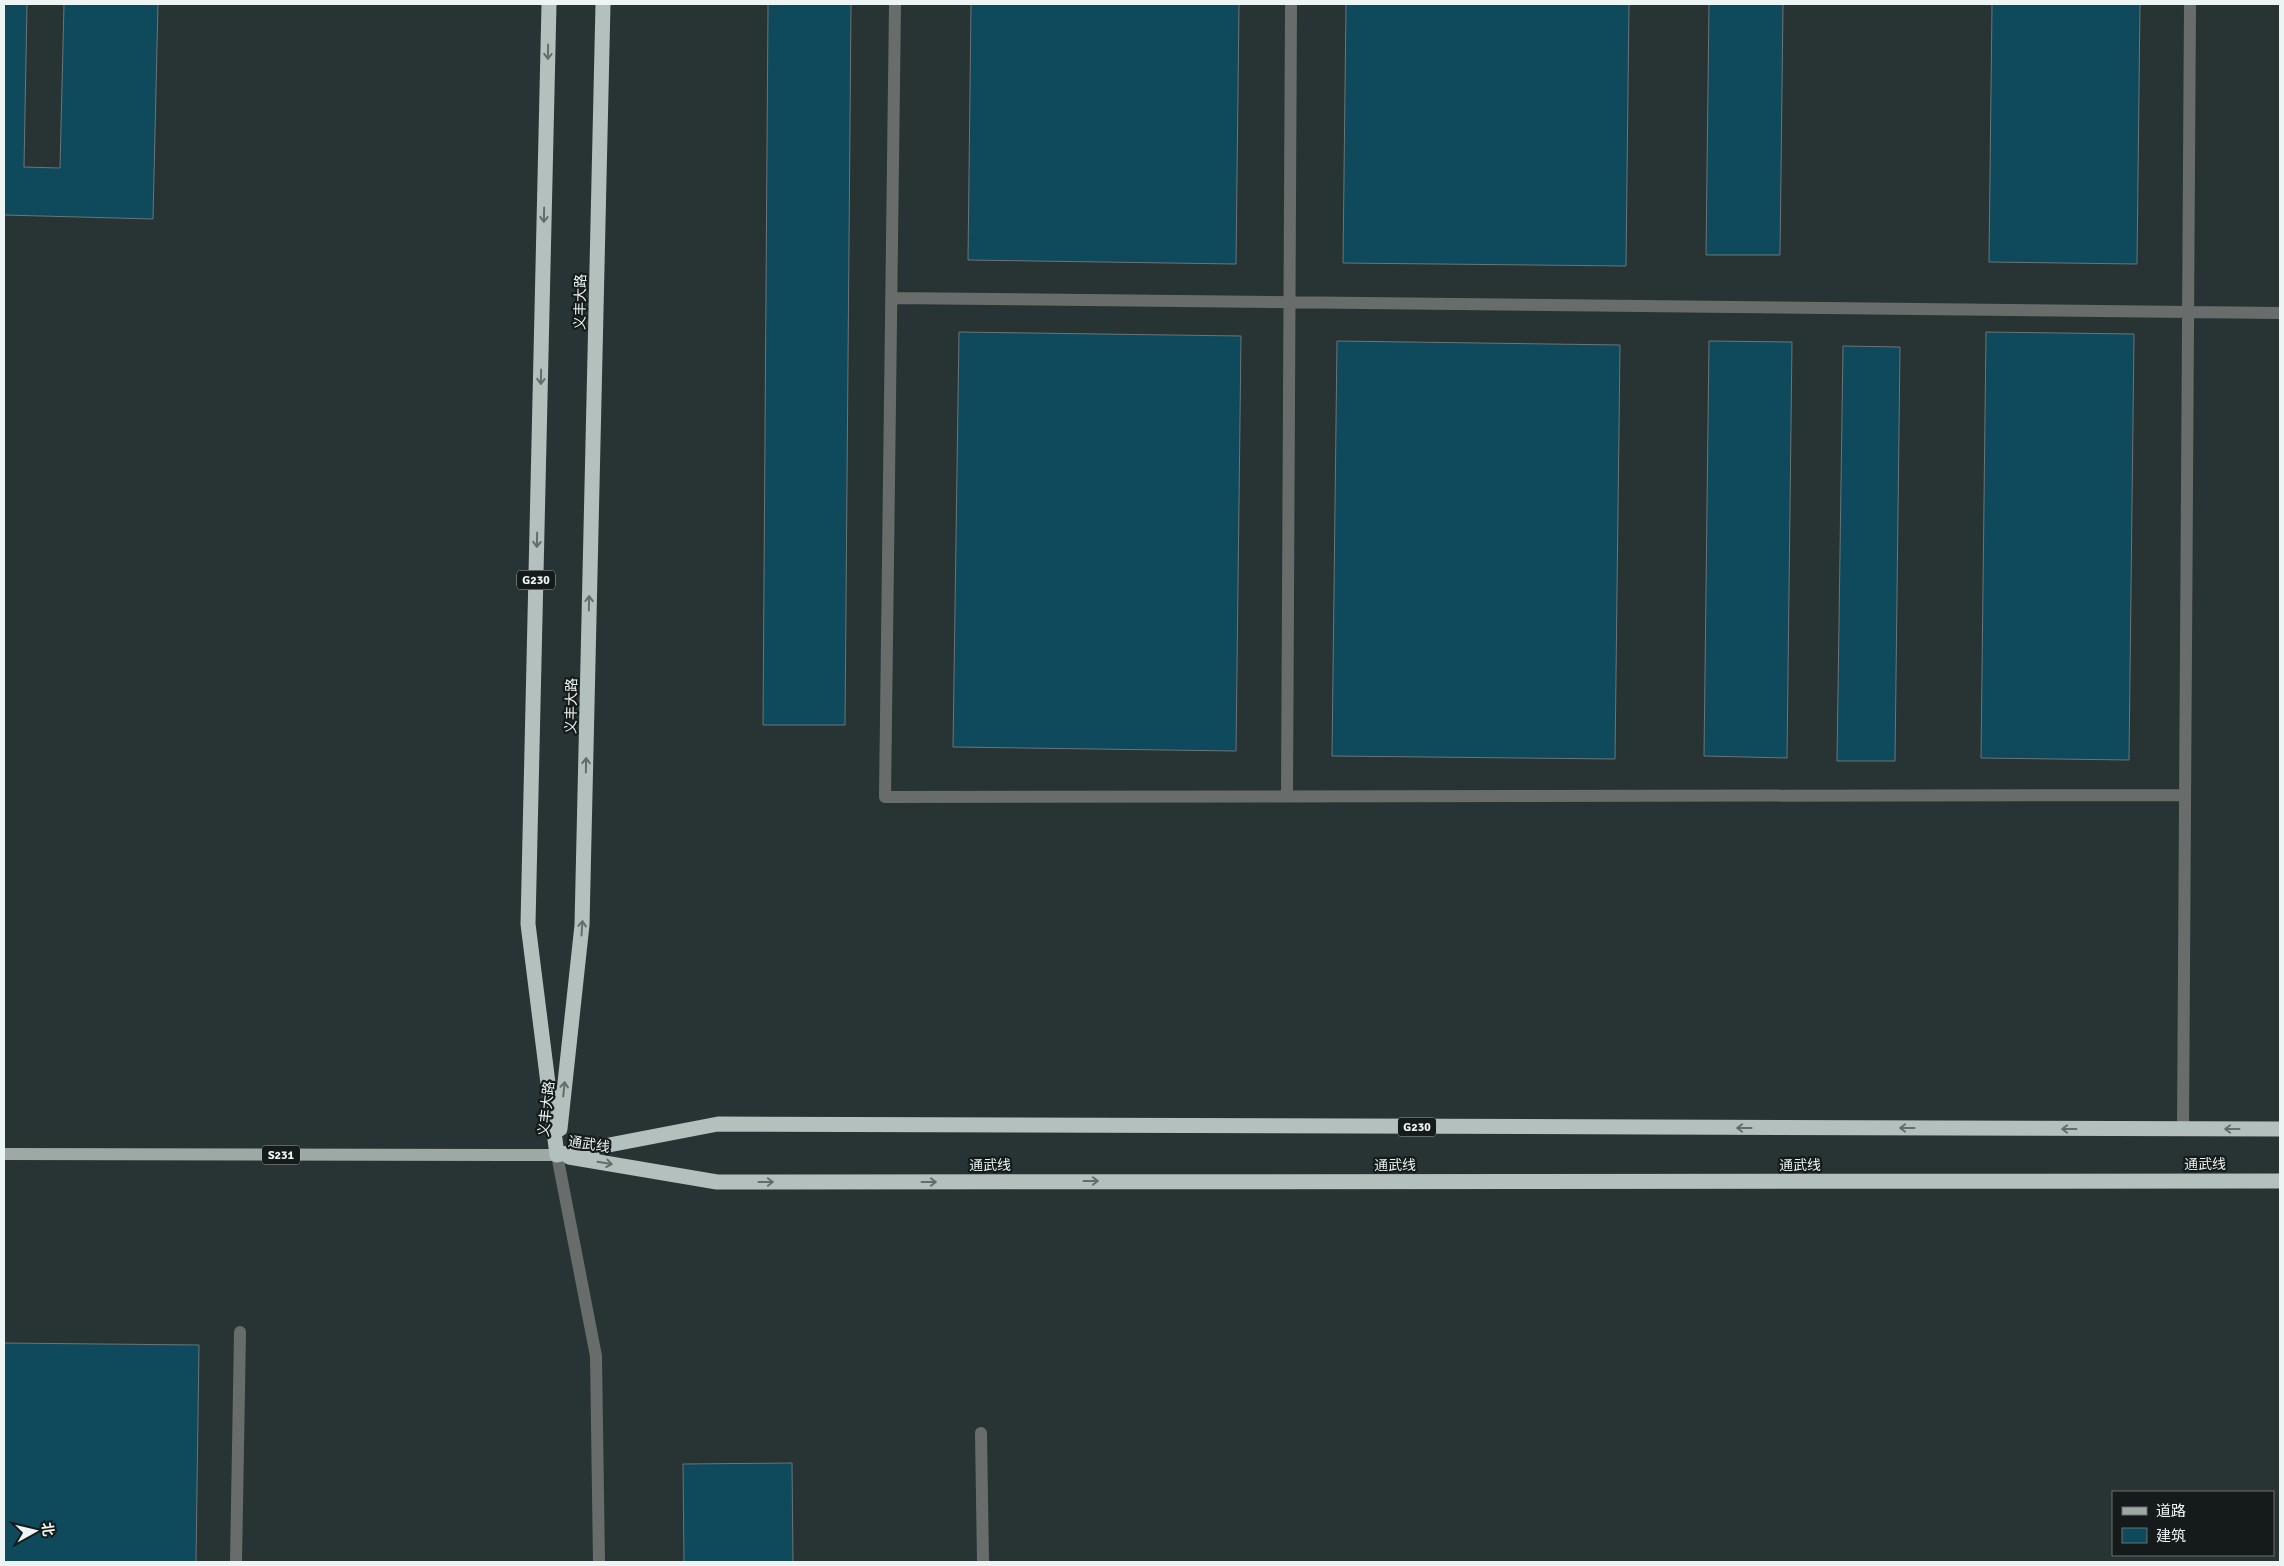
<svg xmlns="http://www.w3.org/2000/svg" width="2284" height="1566" font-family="Signika,'Noto Sans SC',sans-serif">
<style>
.building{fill:#0e4a5c;stroke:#6a7579}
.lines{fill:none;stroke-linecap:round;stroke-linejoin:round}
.minor{stroke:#686d6c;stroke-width:12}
.major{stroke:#9ea9a6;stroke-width:12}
.highway{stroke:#b4c0bd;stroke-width:15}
.oneway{stroke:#646d6c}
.labels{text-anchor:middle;stroke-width:4.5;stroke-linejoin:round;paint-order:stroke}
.shield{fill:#151a1a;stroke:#acb3b3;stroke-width:1}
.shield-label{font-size:12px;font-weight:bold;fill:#edf4f4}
.street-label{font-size:14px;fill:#edf4f4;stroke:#151a1a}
</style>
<rect width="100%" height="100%" fill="#283333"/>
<path class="building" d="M4 4H27L24 167 60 168 64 4H158L153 219 4 215Z
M768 4H851L845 725H763Z
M971 4H1239L1236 264 968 260Z
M1346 4H1629L1626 266 1343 263Z
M1709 4H1783L1780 255H1706Z
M1992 4H2140L2137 264 1989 262Z
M959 332 1241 336 1236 751 953 747Z
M1986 332 2134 334 2129 760 1981 758Z
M1337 341 1620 345 1615 759 1332 756Z
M1709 341 1792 342 1787 758 1704 756Z
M1843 346 1900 347 1895 761H1837Z
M4 1343 199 1345 196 1562H4Z
M792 1463 793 1562H684L683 1464Z"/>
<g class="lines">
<path class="minor" d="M895 4 885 797 2185 795
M891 298 2280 313
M1287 796 1291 4
M2183 1129 2190 4
M557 1155 596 1356 599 1562
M981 1433 983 1562
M236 1562 240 1332"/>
<path class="major" d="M4 1154 557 1155"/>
<path class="highway" d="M549 4 528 924 557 1155
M560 1129 582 925 603 4
M557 1155 718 1124 2280 1129
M569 1157 717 1182 2280 1181"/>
</g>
<defs><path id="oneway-shaft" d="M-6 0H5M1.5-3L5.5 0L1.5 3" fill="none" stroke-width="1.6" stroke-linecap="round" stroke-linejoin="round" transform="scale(1.25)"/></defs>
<g class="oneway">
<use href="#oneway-shaft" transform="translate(548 52) rotate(91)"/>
<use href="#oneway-shaft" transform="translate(544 215) rotate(91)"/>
<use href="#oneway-shaft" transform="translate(541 377) rotate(91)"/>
<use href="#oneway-shaft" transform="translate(537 540) rotate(91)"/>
<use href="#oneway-shaft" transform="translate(589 603) rotate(-89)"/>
<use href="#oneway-shaft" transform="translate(586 765) rotate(-89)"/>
<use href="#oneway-shaft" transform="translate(582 928) rotate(-86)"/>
<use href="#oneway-shaft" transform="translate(564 1089) rotate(-84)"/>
<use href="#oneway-shaft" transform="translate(1744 1128) rotate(-180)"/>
<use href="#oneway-shaft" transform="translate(1907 1128) rotate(-180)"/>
<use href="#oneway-shaft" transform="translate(2069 1129) rotate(-180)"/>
<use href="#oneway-shaft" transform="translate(2232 1129) rotate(-180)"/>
<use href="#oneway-shaft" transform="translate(605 1163) rotate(9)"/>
<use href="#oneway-shaft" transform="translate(1091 1181)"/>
<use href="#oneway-shaft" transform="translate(766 1182)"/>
<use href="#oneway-shaft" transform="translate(929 1182)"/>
</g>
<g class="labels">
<g class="shield">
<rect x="517" y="570.5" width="38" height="19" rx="4"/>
<rect x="1398" y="1117.5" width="38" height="19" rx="4"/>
<rect x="262" y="1145.5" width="38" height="19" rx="4"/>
</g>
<g class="shield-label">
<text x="536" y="584">G230</text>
<text x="1417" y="1131">G230</text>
<text x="281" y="1159">S231</text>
</g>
<g class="street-label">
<text transform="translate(580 302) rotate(-89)" y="5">义丰大路</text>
<text transform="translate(571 706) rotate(-89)" y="5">义丰大路</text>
<text transform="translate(546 1109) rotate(-84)" y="5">义丰大路</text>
<text transform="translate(589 1144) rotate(9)" y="5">通武线</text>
<text x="2205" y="1169">通武线</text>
<text x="990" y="1170">通武线</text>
<text x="1395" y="1170">通武线</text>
<text x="1800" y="1170">通武线</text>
</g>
</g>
<rect width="2284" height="1566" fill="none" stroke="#edf4f4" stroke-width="10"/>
<rect x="2112" y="1491" width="162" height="65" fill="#151a1a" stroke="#6b7171"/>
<rect x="2122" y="1507" width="25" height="8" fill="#9ea9a6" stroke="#6b7171"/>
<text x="2156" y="1516" font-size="15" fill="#edf4f4">道路</text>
<rect x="2122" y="1528" width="25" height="15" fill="#0e4a5c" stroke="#6b7171"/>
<text x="2156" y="1541" font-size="15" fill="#edf4f4">建筑</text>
<g transform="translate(35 1531) rotate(82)" stroke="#151a1a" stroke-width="4" paint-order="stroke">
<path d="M0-4L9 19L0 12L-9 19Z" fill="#edf4f4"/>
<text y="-8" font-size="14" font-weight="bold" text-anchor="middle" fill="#edf4f4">北</text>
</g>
</svg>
